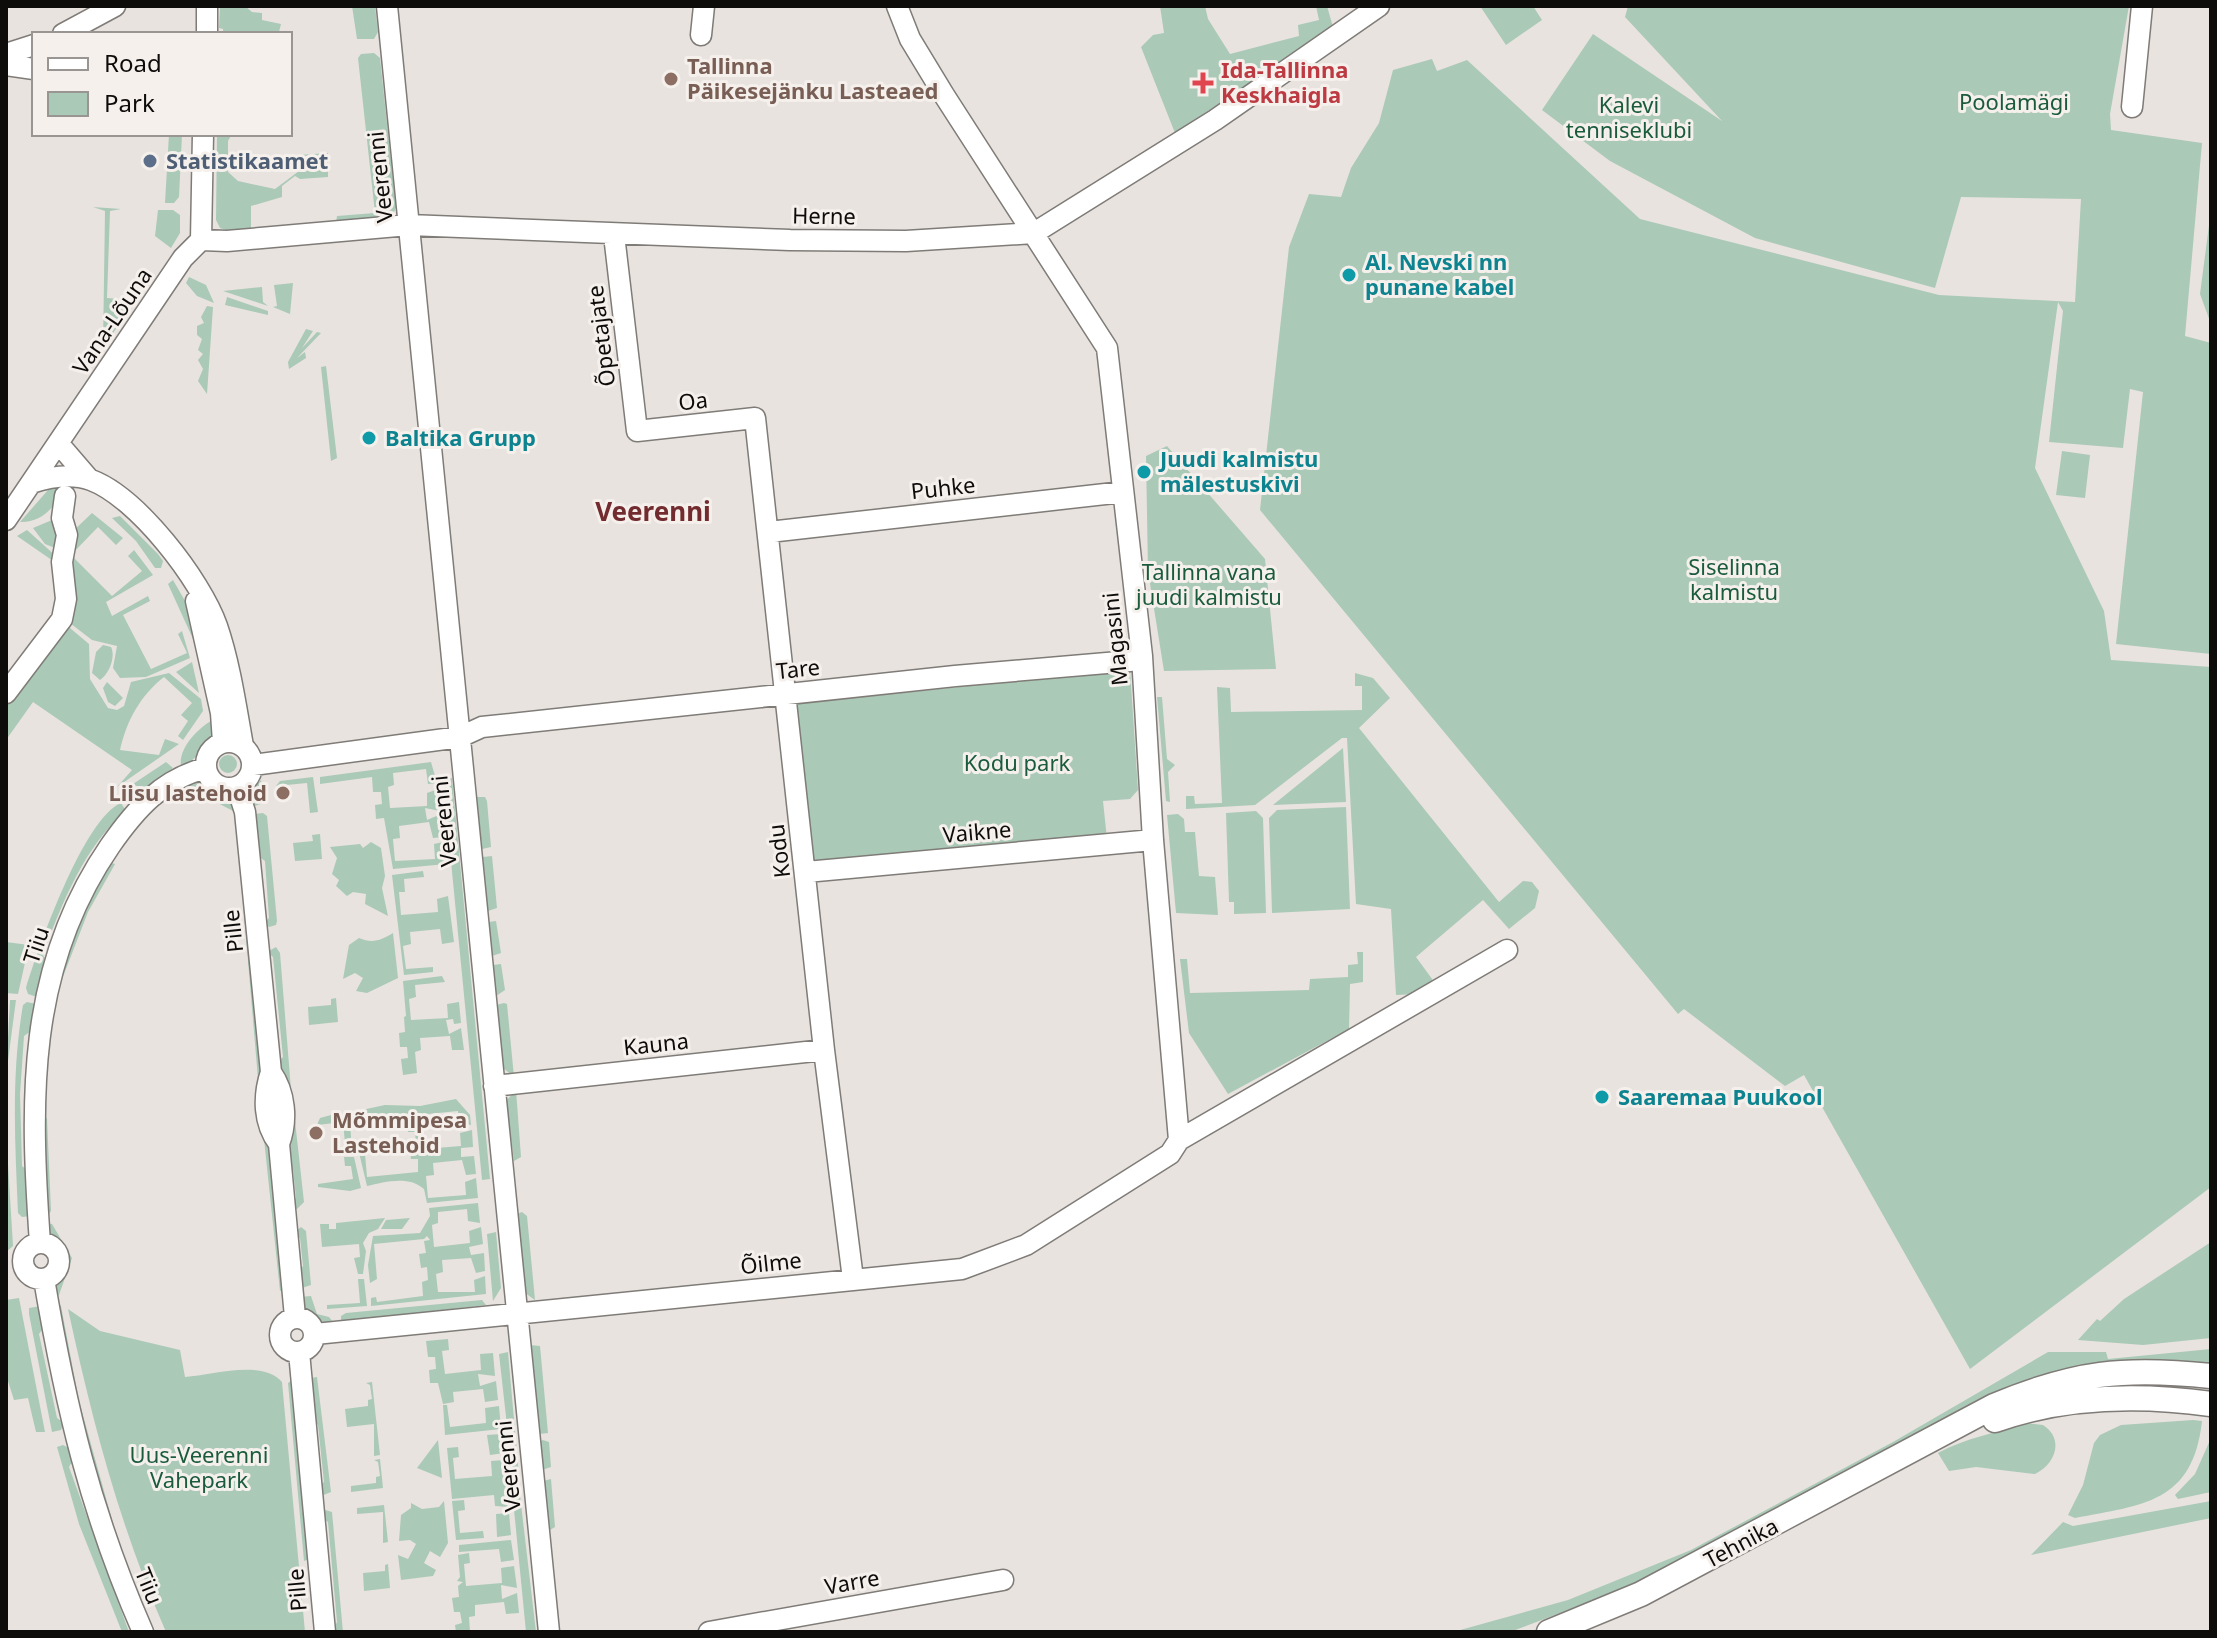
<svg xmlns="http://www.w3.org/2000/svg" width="2217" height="1638" font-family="'Noto Sans',sans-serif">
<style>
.green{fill:#abc9b7}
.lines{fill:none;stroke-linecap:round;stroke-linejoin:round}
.minor-casing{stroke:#7f7b77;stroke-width:23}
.major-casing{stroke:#7f7b77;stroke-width:27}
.minor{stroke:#fff;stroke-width:20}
.major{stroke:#fff;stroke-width:24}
.education-dot{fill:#8d6e63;stroke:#f5f0ec;stroke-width:3}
.health-dot{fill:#e0444e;stroke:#f5f0ec;stroke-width:3}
.service-dot{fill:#5c6f8a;stroke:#f5f0ec;stroke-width:3}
.culture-dot{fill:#0f9aa8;stroke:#f5f0ec;stroke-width:3}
.labels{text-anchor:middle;stroke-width:6;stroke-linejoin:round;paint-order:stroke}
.education-label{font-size:22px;font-weight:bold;fill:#785e54;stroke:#f5f0ec;text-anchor:start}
.health-label{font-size:22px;font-weight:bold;fill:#be3a42;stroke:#f5f0ec;text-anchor:start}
.park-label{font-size:22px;fill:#1a5b3c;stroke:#f5f0ec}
.service-label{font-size:22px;font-weight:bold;fill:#4e5e75;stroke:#f5f0ec;text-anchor:start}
.street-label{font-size:22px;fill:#0e0c0b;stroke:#f5f0ec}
.culture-label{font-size:22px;font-weight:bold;fill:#0d838f;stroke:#f5f0ec;text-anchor:start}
.quarter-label{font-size:26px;font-weight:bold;fill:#722b2e;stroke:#f5f0ec}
</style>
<rect width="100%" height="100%" fill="#e8e3df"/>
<path class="green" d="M220 6H245L252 12 262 13V20L281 24 279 32 223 34V29L219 28Z
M352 6H375L378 32 374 39H357Z
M1160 6H1205L1208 19 1230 54 1299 36 1298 25 1319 20 1316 6H1327L1333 27 1175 133 1141 47 1153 35 1164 33Z
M1480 6H1533L1542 20 1506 45Z
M1628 6H2129L2110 114 2111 130 2202 143 2185 336 2211 343V654L2116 644 2143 392 2130 389 2123 448 2049 442 2063 311 2058 302 2035 468 2104 611 2111 660 2211 667V1187L1970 1369 1804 1075 1785 1086 1684 1009 1678 1014 1260 510 1289 247 1309 194 1341 197 1351 168 1379 123 1393 70 1432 59 1437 71 1467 60 1640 219 1939 295 2075 302 2081 199 1961 197 1935 288 1755 238 1610 161 1542 110 1593 34 1722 121 1625 17Z
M374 53 380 58 396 207 393 215 386 218 336 223 337 216 375 213 358 58 361 54Z
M169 134H182L179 197 174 203H165Z
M217 134H232L228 141V172L238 181 275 189 299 171 300 155 328 153V177L300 179 295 176 282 186V197L251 206V230L229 231 220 228 216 220Z
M93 207 121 209 110 211 107 298 134 300 138 279H150L98 355 91 349 103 347 105 211Z
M158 210H173L180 215V233L171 248 155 236Z
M2211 210V324L2200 294Z
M189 277 206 285 214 303 197 296 186 283Z
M293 283 290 314 273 307 277 306 274 285Z
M262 287 263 302 268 306 223 291Z
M227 297 268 311V315L225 305Z
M207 306 213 307 207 394 198 381 203 369 198 360 203 354 198 350 202 339 197 335V326L204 323 201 317Z
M306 329 313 331 302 348 317 332 321 333 297 358 305 352 306 358 289 369 288 362Z
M326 366 337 458 331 461 321 367Z
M1167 446 1265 559 1276 669 1164 671 1148 571 1146 456Z
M2062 451 2090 455 2085 498 2056 495Z
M63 484C59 505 42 523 20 522L48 490Z
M59 511 60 550 45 544 33 528 52 520Z
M92 513 123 538 116 545 98 527 71 555 112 596 142 571 128 556 134 550 153 575 106 602 112 616 148 596 150 601 123 615 151 669 187 653 178 634 182 631 190 658 146 677 120 678 113 668 117 646 92 640 66 620 70 534Z
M120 516 158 554 163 561 161 568H155L136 541 112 518Z
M27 530 58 558 56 563 17 536Z
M173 580 188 606 210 706 193 639 168 584Z
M64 623 89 644 90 679 108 708 117 710 124 706 131 682 169 673 201 699 203 711 183 740 178 736 188 721 181 715 192 703 164 677C140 696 127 720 120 750L159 755 165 739 179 744 117 787 132 770 33 702 6 740V701Z
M103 645 111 647C116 657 109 674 100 680L92 673 96 652Z
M192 662 199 693 176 672Z
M1130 669 1138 790 1130 799 1103 801 1107 839 820 863 812 857 797 704Z
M1355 673 1373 678 1390 698 1359 728 1499 902 1523 881 1532 882 1539 891 1535 908 1509 929 1483 900 1416 957 1435 983 1419 994 1396 995 1391 909 1356 904 1347 738H1342L1255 805 1186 809V796H1194L1195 804 1222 803 1217 687 1230 688 1231 712 1362 710V686H1355Z
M107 682 123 698 115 706 108 702 103 688Z
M1157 697H1162L1167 759 1175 765 1168 772 1170 802 1166 801Z
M217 718C215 737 199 760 181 766 178 748 200 725 217 718Z
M1343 748 1346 802 1273 805Z
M219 764a9 9 0 1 1 18 0a9 9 0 1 1-18 0Z
M166 762 173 768 147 787 142 789 133 784Z
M431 762 437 783 428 784 426 769 393 773 394 785 388 787 390 808 427 806V793L438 789 440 811 425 808 427 820 441 814 443 837 433 838 429 822 399 826 400 838 393 839 395 861 435 859 434 844 443 842 446 864 393 869 384 818 376 819 375 805 382 804 381 792H373L372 777 320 784V777Z
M313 777 318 812 310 813 307 783 276 786 280 781Z
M452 778 490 1179 482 1180 443 779Z
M193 780 228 799 235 812 187 787 184 782Z
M261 780 266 802 252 807 250 793Z
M477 797H485L487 801 491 847 482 849Z
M121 803 126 811C86 844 61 904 43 955L47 962 37 997 28 994 26 988C38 949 83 819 121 803Z
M1346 807 1350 909 1272 913 1269 818 1277 810Z
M1256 811 1263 818 1266 913 1234 914V902H1229L1226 813Z
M263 813 267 816 277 921 276 925 269 927 264 923 269 918 265 861 258 856 253 814Z
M1178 814 1184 819 1185 832H1195L1199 876 1215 877 1218 915 1176 913 1167 815Z
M236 819 263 1080 258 1079Z
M320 834 322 859 295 861 293 843 313 841 312 835Z
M371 842 381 848 385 876 382 888 388 916 365 904 366 894 353 892 347 896 336 886 339 880 332 874 337 858 330 847 360 844 363 848Z
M492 856 497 908 488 911 483 857Z
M108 862 115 864 88 912 54 1000 74 927Z
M423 871 424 877 404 879 405 892H399L401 915 438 912 437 899 448 896 454 942 442 944 440 929 410 932 411 944 403 946 406 969 433 967V972L404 975 392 875Z
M496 921 501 953 492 956 489 922Z
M393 933 398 978 367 993 356 991 363 978 355 973 343 979 349 945 359 938C373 944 381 940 393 933Z
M6 942 29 945 18 994 6 993Z
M276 947 280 953 292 1102 277 1063 283 1057 273 957 267 952Z
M1357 952H1363V982L1350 984 1349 1029 1228 1094 1189 1033 1180 959H1187L1190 993 1309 990 1310 979 1348 977V965L1358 964Z
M501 964 505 990 496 996 493 965Z
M442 976 445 982 415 985 416 997 409 999 411 1020 448 1018 447 1004 459 1002 461 1023 454 1024 453 1019 446 1020 449 1034 461 1028 464 1050H452L450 1036 420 1038 421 1050 415 1052 417 1073 403 1075 401 1059 408 1058 407 1047H400L399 1033 405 1032 404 1017 406 1016 403 981Z
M336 998 338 1022 309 1025 308 1007 331 1005V999Z
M10 1000H16L6 1076Z
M27 1002 36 1004 31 1031 24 1036 20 1094 22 1166 28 1171 31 1216 22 1217 18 1213C15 1143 11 1074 23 1005Z
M504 1003 507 1004 514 1077 502 1067 496 1005Z
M516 1090 521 1157 514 1161 506 1101Z
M456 1099 470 1115 471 1125 459 1123 458 1111 428 1114 429 1127 422 1128 424 1149 461 1146 460 1133 472 1130 473 1147 461 1148V1157L474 1156 476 1174 466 1175 462 1160 433 1163 434 1175 426 1176 428 1198 466 1195 465 1182 476 1178 478 1198 427 1203 424 1189C409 1175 384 1182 367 1186L356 1140 364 1142 367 1177 418 1172V1159H411L409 1145 416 1144 415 1132H408L406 1116 360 1120V1125H355L357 1111 385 1105 420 1106Z
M294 1112 304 1202 297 1209 291 1204 296 1198 293 1170 287 1165 289 1125Z
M331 1115 350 1121 352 1153H346L343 1122 317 1125 320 1118Z
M47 1118 51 1211 48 1215 42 1121Z
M268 1138 285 1290 280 1291 264 1139Z
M344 1157H354L361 1188 350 1191 318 1187V1184L353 1179 351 1166H345Z
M8 1164 13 1246 6 1252V1165Z
M478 1203 480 1223 468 1221 467 1209 438 1212V1223L432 1225 434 1247 470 1243 469 1231 481 1227 483 1244 469 1247 471 1255 484 1253 485 1271 476 1273 471 1258 442 1260 443 1272 436 1274 438 1292H475L474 1280 485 1276 486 1294 371 1306V1298L376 1297 377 1302 423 1296 422 1282 428 1280 427 1267 421 1268 419 1254 426 1253 424 1241 430 1240 427 1236 424 1239 374 1244 377 1279 370 1283 368 1265 373 1236 420 1233 430 1216 429 1208Z
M522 1212 527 1216 535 1300 525 1293 517 1214Z
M385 1218 378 1229 369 1233 363 1243 366 1251 363 1274H358L354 1258 360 1257 359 1244 322 1247 320 1224H329V1229H336V1223Z
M410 1218 402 1229H381L386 1220Z
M45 1223 52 1224 72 1258 59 1295 53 1297C54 1281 65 1273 65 1257L48 1234Z
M301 1227 306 1231 311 1285 299 1289 297 1273 303 1266 300 1238 293 1234Z
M496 1232 501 1288 493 1301 487 1234Z
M2211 1242V1338L2143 1345 2078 1340 2097 1319 2100 1321 2124 1299Z
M358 1279H364L367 1306 327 1309V1305L360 1303Z
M311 1296 317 1314 329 1317 333 1322C314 1324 306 1314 300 1297Z
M19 1298 45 1432H36L28 1398 14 1400 6 1375V1300Z
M482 1300 486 1305 341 1322V1316L346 1313Z
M57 1303 61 1306 79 1401 119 1545 86 1457Z
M41 1306 44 1327 39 1334 57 1418 64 1423 61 1430 52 1432 29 1314V1308Z
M68 1309 100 1331 180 1350 185 1377C212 1375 262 1359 282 1382L305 1632H166C119 1524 93 1424 68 1309Z
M448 1339 449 1350 442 1351 445 1374 481 1370 480 1354 493 1353 495 1376 478 1374 480 1386 496 1381 498 1400 485 1402 483 1389 453 1392 454 1402 443 1404 438 1383H430L429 1370 436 1369 435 1357H428L426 1341Z
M530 1345 540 1346 548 1433 539 1434Z
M2211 1349V1365C2151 1354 2089 1360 2031 1380L1678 1563 1612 1593 1510 1632H1453L1568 1600 1691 1550 1893 1442 2048 1352H2106L2108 1359Z
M508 1352 519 1476 513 1479 499 1354Z
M317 1377 331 1492 321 1496 318 1487 324 1482 318 1425 312 1420 311 1378Z
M292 1380 309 1559 304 1561 288 1383Z
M372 1382 380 1455 374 1456V1424L347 1427 345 1409 368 1406V1400L372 1399 370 1385 366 1383Z
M443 1405H447L450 1427 486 1423 485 1408 499 1406 501 1429 445 1435Z
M2193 1420 2202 1421C2193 1503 2143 1505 2075 1518L2068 1515 2083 1485 2094 1443 2100 1435 2121 1425Z
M2025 1423 2043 1425C2065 1439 2055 1465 2035 1474L1976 1467 1949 1471 1938 1453C1965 1438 1996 1433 2025 1423Z
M501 1434 504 1453 490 1455 487 1435Z
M2211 1438V1492L2178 1499 2175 1495 2195 1474Z
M438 1440 442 1478 417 1468Z
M543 1440 549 1442 551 1467 542 1470 539 1442Z
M63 1445 69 1448 73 1460 69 1467 129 1632H122L79 1524 57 1447Z
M458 1447 459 1457 453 1458 455 1479 492 1476 491 1461 504 1460 509 1507 495 1506 494 1495 452 1499 447 1448Z
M380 1459 383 1488 351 1492V1486L376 1483V1477L380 1476 378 1462 374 1460Z
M551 1479 555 1527 550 1530 543 1481Z
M519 1487 536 1632H526L512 1489Z
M464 1500 465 1510 458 1511 460 1533 483 1531 484 1538 456 1540 452 1501Z
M444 1501 448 1543 440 1557 430 1551 424 1563 436 1570 433 1576 401 1580 398 1555 408 1559 416 1544 410 1540 399 1541 401 1515 411 1508V1503L422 1509 439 1507Z
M2211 1501V1518L2031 1555 2063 1522 2073 1526Z
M384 1505 388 1542 383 1543V1512L357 1514V1508Z
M322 1509 332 1512 343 1632H332L337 1622 328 1522 321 1517Z
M509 1513 511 1535 497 1537 496 1514Z
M511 1540 514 1560 501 1562 499 1549 459 1552V1545Z
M469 1553 470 1563 464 1564 466 1586 502 1583 501 1568 514 1566 517 1588 501 1585 502 1599 517 1593 519 1613 506 1614 504 1602 475 1605V1616L469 1617 470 1632H456L455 1625 462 1623 460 1612H454L452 1598 459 1597 458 1586 463 1582 457 1581 460 1577 458 1555Z
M388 1564 390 1588 364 1591 363 1573 385 1571V1565Z"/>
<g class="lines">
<defs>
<path id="minor" d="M387 6 549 1632
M63 34 115 6
M207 34V6
M701 35 704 6
M6 54 34 45
M6 65 34 69
M2132 107 2142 6
M614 235 637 431 755 418 824 1050 853 1279
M201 240 227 241 409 225 790 240 906 241 1034 233 1215 120 1379 6
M201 240 203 134
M58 443 89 479
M31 483C49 477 72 473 91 480 137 497 201 580 217 626 230 664 236 707 243 746
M6 520 183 258 201 240
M769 532 1123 492
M196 601 221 713 223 742
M6 693 62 619 66 599 62 562 67 535 62 518 65 496
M206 765a23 23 0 1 1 46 0a23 23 0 1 1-46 0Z
M253 765 460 737 482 727 955 676 1130 661 1142 656
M237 787 245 812 271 1072C263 1096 263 1123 279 1144
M806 872 1153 840
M271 1072C285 1092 288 1120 279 1144L295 1317
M494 1086 824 1050
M1179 1140 1507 950
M40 1243C30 1102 26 968 110 846 135 810 162 779 206 768
M23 1261a18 18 0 1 1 36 0a18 18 0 1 1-36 0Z
M44 1279C66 1408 90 1511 143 1632
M280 1335a17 17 0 1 1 34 0a17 17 0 1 1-34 0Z
M315 1334 962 1269 1026 1245 1170 1154 1179 1140 1153 840 1142 656 1107 348 944 95 910 39 897 6
M299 1352 325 1632
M709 1632 1003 1580"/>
<path id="major" d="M1995 1420C2065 1395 2138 1394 2211 1404
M1549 1632 1641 1594 1994 1406C2075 1372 2124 1367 2211 1376"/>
</defs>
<use href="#minor" class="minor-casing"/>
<use href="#major" class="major-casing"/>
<use href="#minor" class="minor"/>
<use href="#major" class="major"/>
</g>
<g class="education-dot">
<circle cx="671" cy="79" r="8"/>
<circle cx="283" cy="793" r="8"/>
<circle cx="316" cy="1133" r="8"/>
</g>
<path class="health-dot" d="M1199 71h8v8h8v8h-8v8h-8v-8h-8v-8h8z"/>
<circle class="service-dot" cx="150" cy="161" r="8"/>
<g class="culture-dot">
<circle cx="1349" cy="275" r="8"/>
<circle cx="369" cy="438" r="8"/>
<circle cx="1144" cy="472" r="8"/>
<circle cx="1602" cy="1097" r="8"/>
</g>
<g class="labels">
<g class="education-label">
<text x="687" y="74">Tallinna<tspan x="687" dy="25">Päikesejänku Lasteaed</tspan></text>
<text x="267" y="801" text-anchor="end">Liisu lastehoid</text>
<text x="332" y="1128">Mõmmipesa<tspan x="332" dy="25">Lastehoid</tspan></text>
</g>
<g class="health-label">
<text x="1221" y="78">Ida-Tallinna<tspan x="1221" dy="25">Keskhaigla</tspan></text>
</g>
<g class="park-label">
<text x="2014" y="110">Poolamägi</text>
<text x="1629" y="113">Kalevi<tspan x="1629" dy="25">tenniseklubi</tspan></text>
<text x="1734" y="575">Siselinna<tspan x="1734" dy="25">kalmistu</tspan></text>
<text x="1209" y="580">Tallinna vana<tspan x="1209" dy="25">juudi kalmistu</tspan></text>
<text x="1017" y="771">Kodu park</text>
<text x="199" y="1463">Uus-Veerenni<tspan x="199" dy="25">Vahepark</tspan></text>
</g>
<g class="service-label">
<text x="166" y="169">Statistikaamet</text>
</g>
<g class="street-label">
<text transform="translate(380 177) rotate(-96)" y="8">Veerenni</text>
<text transform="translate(824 216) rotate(1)" y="8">Herne</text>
<text transform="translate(112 321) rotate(-56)" y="8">Vana-Lõuna</text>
<text transform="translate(601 336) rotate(-97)" y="8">Õpetajate</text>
<text transform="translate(693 401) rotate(-6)" y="8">Oa</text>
<text transform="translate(943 488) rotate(-6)" y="8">Puhke</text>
<text transform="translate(1115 639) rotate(-96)" y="8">Magasini</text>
<text transform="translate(798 669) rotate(-6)" y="8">Tare</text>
<text transform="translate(444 821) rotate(-96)" y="8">Veerenni</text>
<text transform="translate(977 832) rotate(-5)" y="8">Vaikne</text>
<text transform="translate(779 851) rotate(-97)" y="8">Kodu</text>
<text transform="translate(233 931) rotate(-96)" y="8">Pille</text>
<text transform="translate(36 945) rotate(-72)" y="8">Tiiu</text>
<text transform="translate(656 1044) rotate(-6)" y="8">Kauna</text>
<text transform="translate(771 1263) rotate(-6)" y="8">Õilme</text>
<text transform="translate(508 1466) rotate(-96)" y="8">Veerenni</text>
<text transform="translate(1741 1543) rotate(-28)" y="8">Tehnika</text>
<text transform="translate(852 1582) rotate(-10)" y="8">Varre</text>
<text transform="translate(149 1586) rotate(68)" y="8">Tiiu</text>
<text transform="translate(297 1590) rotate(-95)" y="8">Pille</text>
</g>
<g class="culture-label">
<text x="1365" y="270">Al. Nevski nn<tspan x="1365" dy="25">punane kabel</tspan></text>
<text x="385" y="446">Baltika Grupp</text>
<text x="1160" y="467">Juudi kalmistu<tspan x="1160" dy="25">mälestuskivi</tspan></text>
<text x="1618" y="1105">Saaremaa Puukool</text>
</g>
<g class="quarter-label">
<text x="653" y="521">Veerenni</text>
</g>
</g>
<rect width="2217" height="1638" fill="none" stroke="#0e0c0b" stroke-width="16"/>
<rect x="32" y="32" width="260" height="104" fill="#f5f0ec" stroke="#999592" stroke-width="2"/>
<rect x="48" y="58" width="40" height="12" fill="#ffffff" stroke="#999592" stroke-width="2"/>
<text x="104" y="72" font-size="24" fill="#0e0c0b">Road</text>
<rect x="48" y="92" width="40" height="24" fill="#abc9b7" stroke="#999592" stroke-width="2"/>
<text x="104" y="112" font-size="24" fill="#0e0c0b">Park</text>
</svg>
